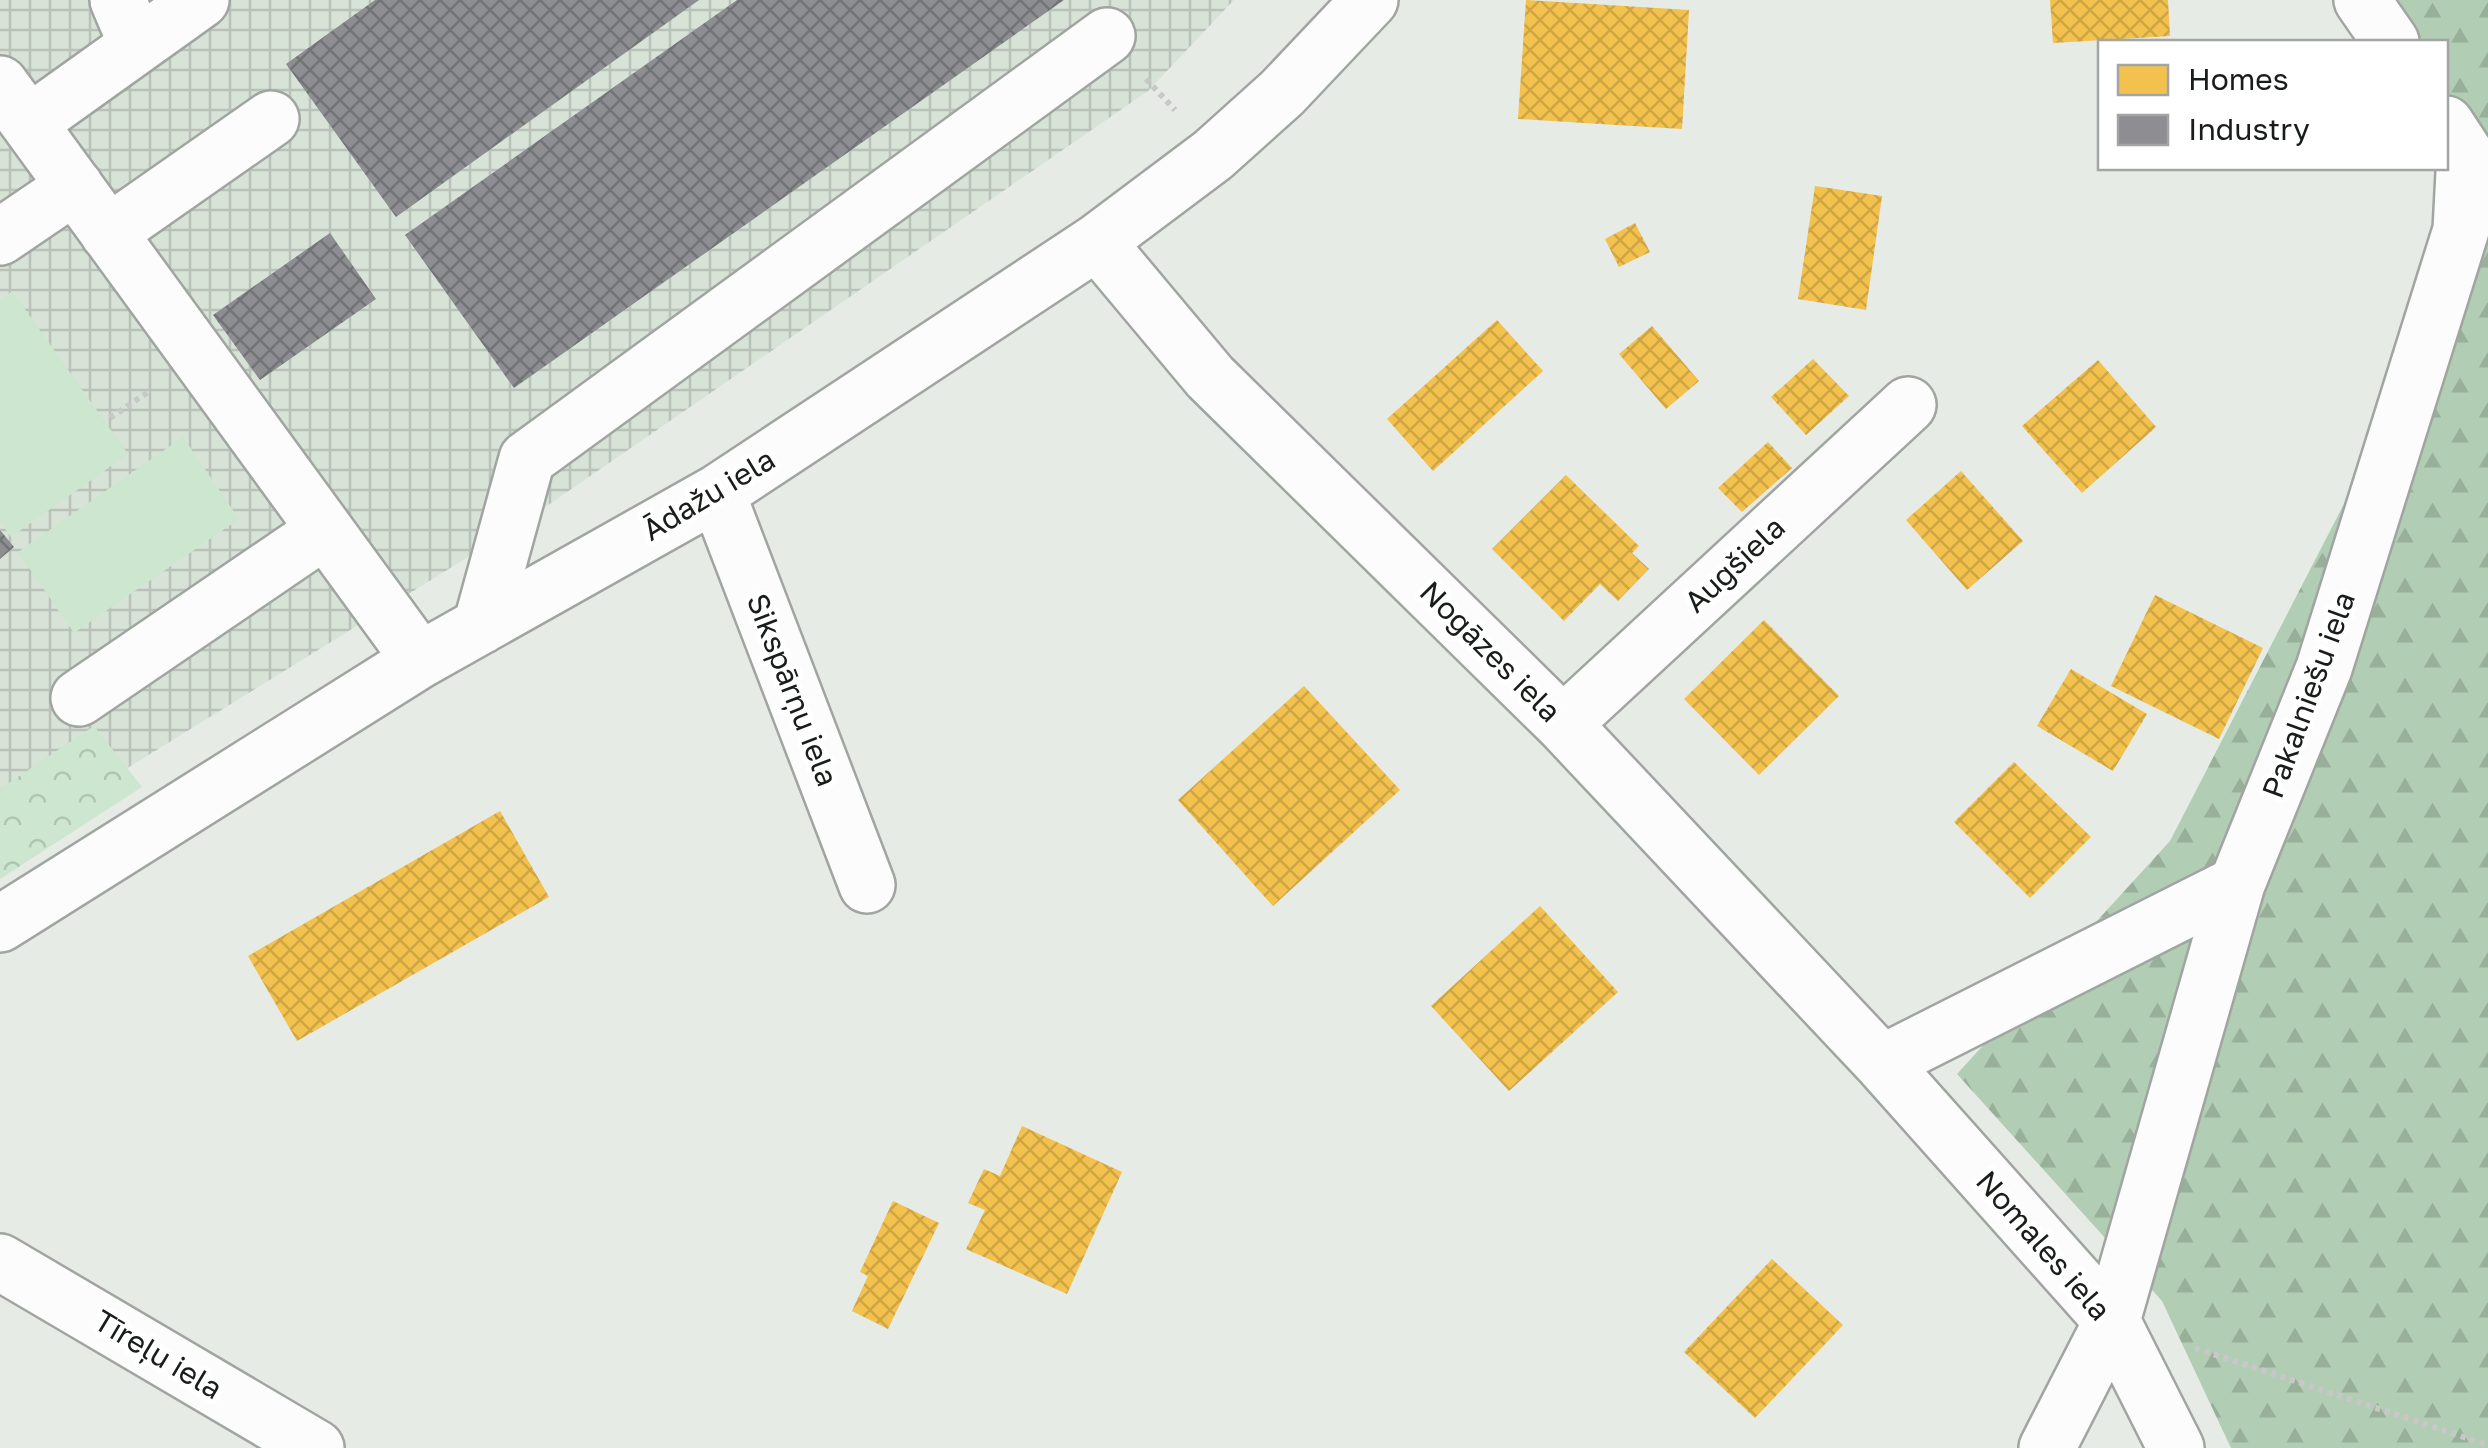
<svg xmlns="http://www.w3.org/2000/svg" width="2488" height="1448" font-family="'Golos Text',sans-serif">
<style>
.industrial{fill:url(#industrial-grid)}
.green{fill:#cde6cf}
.forest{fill:url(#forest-firs)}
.park{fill:url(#park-crowns)}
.homes{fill:url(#homes-cross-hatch)}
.industry{fill:url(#industry-cross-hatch)}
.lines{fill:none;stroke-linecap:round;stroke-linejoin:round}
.minor-casing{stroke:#a1a5a1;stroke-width:60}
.path{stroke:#c7c8c7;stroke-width:6;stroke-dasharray:5 5;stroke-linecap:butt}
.minor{stroke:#fbfcfb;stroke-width:55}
.labels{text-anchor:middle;stroke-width:10;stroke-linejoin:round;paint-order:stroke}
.street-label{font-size:30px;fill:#191d19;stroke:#fff}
</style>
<defs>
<pattern id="industrial-grid" width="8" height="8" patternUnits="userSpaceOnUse" patternTransform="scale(2.5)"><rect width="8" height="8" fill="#d8e3d8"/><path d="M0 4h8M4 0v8" fill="none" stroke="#b9c2b9"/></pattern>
<pattern id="forest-firs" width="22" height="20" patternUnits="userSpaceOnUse" patternTransform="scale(2.5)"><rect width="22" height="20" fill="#b1cdb4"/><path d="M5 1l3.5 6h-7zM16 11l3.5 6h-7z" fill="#98b09a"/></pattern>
<pattern id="park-crowns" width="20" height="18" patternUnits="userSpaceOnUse" patternTransform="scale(2.5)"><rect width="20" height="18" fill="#cde6cf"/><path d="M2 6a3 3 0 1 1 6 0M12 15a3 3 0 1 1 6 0" fill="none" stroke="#afc5b1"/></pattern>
<pattern id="homes-cross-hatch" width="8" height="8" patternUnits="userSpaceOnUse" patternTransform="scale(2.5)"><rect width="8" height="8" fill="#f2c14e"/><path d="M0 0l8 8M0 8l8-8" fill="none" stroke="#cfa544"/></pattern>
<pattern id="industry-cross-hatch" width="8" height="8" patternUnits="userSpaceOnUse" patternTransform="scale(2.5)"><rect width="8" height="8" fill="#8d8d92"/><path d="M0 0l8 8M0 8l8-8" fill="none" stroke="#727376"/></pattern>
</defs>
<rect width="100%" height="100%" fill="#e6ebe6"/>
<path class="industrial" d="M0 0H1234L1148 91 515 528 0 847Z"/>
<path class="green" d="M12 291 128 454 11 537 0 522V300Z
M183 437 239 519 74 633 18 552Z"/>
<path class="forest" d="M2390 0H2488V178L2446 101V42H2413Z
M2488 225V1448H2231L2162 1301 1957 1074 2170 841Z"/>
<path class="park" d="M94 726 142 787 0 879V789Z"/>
<path class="homes" d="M1526 0 1689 10 1682 129 1518 119Z
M2050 0H2168L2170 36 2053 43Z
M1815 186 1882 196 1866 310 1798 299Z
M1635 223 1650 252 1619 267 1605 239Z
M1497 320 1543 371 1433 471 1387 419Z
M1652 326 1699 381 1666 409 1619 354Z
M1813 359 1849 396 1806 435 1771 397Z
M2098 360 2156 427 2082 493 2022 426Z
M1768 442 1792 468 1742 512 1718 488Z
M1961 471 2023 541 1967 590 1906 520Z
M1566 475 1639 546 1632 553 1649 569 1618 601 1600 584 1564 621 1492 549Z
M2155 595 2263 648 2219 739 2111 686Z
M1764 620 1839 696 1759 775 1684 699Z
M2071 669 2147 714 2113 771 2037 726Z
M1304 686 1400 790 1273 906 1178 800Z
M2014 762 2091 837 2030 898 1954 822Z
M500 811 549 897 297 1041 248 956Z
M1540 906 1618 992 1509 1091 1431 1006Z
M1022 1126 1122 1172 1067 1294 966 1249 985 1210 968 1203 984 1169 1000 1176Z
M893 1201 939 1223 888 1329 852 1311 868 1276 860 1272Z
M1772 1259 1843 1325 1755 1418 1684 1352Z"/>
<path class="industry" d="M375 0H699L396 217 286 64Z
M737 0H1064L514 388 405 235Z
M330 233 376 299 260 380 213 315Z
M0 530 14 547 0 559Z"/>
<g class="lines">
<defs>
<path id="minor" d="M118 0 137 45
M2362 0 2391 42
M0 84 420 660
M29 123 201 0
M108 233 271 119
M0 237 75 186
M1097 242 1210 377 1563 724 1882 1063 2112 1321 2176 1448
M717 493 867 885
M481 626 527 459 1107 36
M79 698 324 531
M1563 724 1908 405
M0 924 420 660 717 493 1097 242 1213 155 1282 93 1370 0
M1882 1063 2237 884 2324 668 2461 230 2465 153 2446 124
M0 1262 316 1448
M2047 1448 2112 1321 2237 884"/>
</defs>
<use href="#minor" class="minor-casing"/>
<path class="path" d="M1146 79 1175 110
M110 418 148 392
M2195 1348 2488 1445"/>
<use href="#minor" class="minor"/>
</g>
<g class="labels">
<g class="street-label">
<text transform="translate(709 495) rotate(-31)" y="10">Ādažu iela</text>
<text transform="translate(1735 565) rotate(-43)" y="10">Augšiela</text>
<text transform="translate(1490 652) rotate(45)" y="10">Nogāzes iela</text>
<text transform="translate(792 690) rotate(69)" y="10">Sikspārņu iela</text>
<text transform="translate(2309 695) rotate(-70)" y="10">Pakalniešu iela</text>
<text transform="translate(2043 1246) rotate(49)" y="10">Nomales iela</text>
<text transform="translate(158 1355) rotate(31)" y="10">Tīreļu iela</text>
</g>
</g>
<rect x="2098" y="40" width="350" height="130" fill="#ffffff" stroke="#a3a5a3" stroke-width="2.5"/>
<rect x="2118" y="65" width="50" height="30" fill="#f2c14e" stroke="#a3a5a3" stroke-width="2.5"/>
<text x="2188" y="90" font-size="30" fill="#191d19">Homes</text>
<rect x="2118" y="115" width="50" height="30" fill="#8d8d92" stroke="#a3a5a3" stroke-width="2.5"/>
<text x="2188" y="140" font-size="30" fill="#191d19">Industry</text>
</svg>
